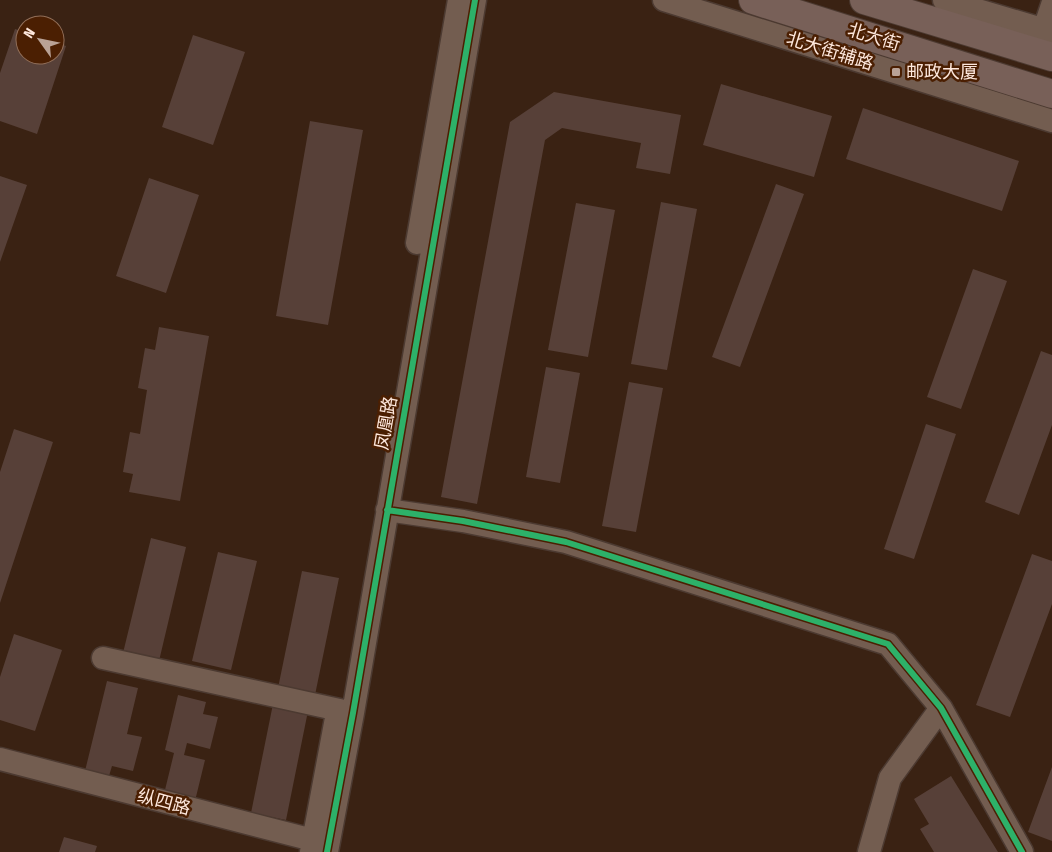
<svg xmlns="http://www.w3.org/2000/svg" width="1052" height="852" font-family="'Fira Sans Condensed','Noto Sans SC',sans-serif">
<style>
.building{fill:#574038}
.lines{fill:none;stroke-linecap:round;stroke-linejoin:round}
.minor-casing{stroke:#4c3a31;stroke-width:25}
.major-casing{stroke:#4c3a31;stroke-width:30}
.minor{stroke:#735d50;stroke-width:22}
.major{stroke:#786058;stroke-width:28}
.cycleway-casing{stroke:#4b1f02;stroke-width:9}
.cycleway{stroke:#2db169;stroke-width:6}
.poi-dot{fill:#b9a296;stroke:#4b1f02;stroke-width:2}
.labels{text-anchor:middle;stroke-width:5;stroke-linejoin:round;paint-order:stroke}
.street-label{font-size:18px;fill:#fde7dc;stroke:#4b1f02}
.poi-label{font-size:18px;fill:#fde7dc;stroke:#4b1f02;text-anchor:start}
</style>
<rect width="100%" height="100%" fill="#3a2213"/>
<path class="building" d="M15 29 25 32V55H55V42L66 46 37 134 0 121V73Z
M193 35 245 52 213 145 162 127Z
M721 84 832 116 814 177 703 145Z
M554 92 681 115 670 174 636 168 641 143 562 128 545 140 477 504 441 497 510 122Z
M863 108 1019 161 1002 211 846 159Z
M310 121 363 130 328 325 276 316Z
M0 176 27 185 0 262Z
M149 178 199 195 166 293 116 276Z
M776 184 804 194 740 367 712 357Z
M661 202 697 209 667 370 631 364Z
M576 203 615 210 588 357 548 350Z
M973 269 1007 281 961 409 927 397Z
M159 327 209 336 180 501 129 492 133 474 123 472 130 432 140 434 147 390 138 388 145 348 155 350Z
M1041 351 1052 355V425L1019 515 985 502Z
M546 367 580 373 560 483 526 477Z
M629 382 663 388 636 532 602 526Z
M926 424 956 434 914 559 884 549Z
M14 429 53 442 0 603V472Z
M151 538 186 547 159 661 123 653Z
M218 552 257 561 231 670 192 661Z
M1032 554 1052 561V604L1010 717 976 705Z
M302 571 339 578 315 695 278 688Z
M14 634 62 650 35 731 0 720V677Z
M107 681 138 688 127 734 142 737 133 771 112 766 109 776 85 771Z
M178 695 206 702 203 714 218 717 210 749 187 743 184 755 205 760 195 801 164 794 174 753 165 750Z
M273 704 308 711 286 820 251 813Z
M1052 767V841L1028 832Z
M951 776 998 852H934L920 829 929 824 914 799Z
M64 837 97 846 95 852H59Z"/>
<g class="lines">
<defs>
<path id="minor" d="M664 0 1052 121
M944 0 1052 32
M1039 44 1052 5
M417 243 459 0
M387 510 463 521 566 542 888 644 941 708 1022 852
M103 658 353 713
M0 759 328 844
M311 852 336 718
M327 852 353 713 475 0
M869 852 890 778 941 708"/>
<path id="major" d="M753 0 1052 94
M864 0 1052 57"/>
</defs>
<use href="#minor" class="minor-casing"/>
<use href="#major" class="major-casing"/>
<use href="#minor" class="minor"/>
<use href="#major" class="major"/>
<defs>
<path id="cycleway" d="M387 510 463 521 566 542 888 644 941 708 1022 852
M327 852 353 713 475 0"/>
</defs>
<use href="#cycleway" class="cycleway-casing"/>
<use href="#cycleway" class="cycleway"/>
</g>
<rect class="poi-dot" x="891" y="67" width="10" height="10" rx="2.5"/>
<g class="labels">
<g class="street-label">
<text transform="translate(874 37) rotate(17)" y="6">北大街</text>
<text transform="translate(830 51) rotate(17)" y="6">北大街辅路</text>
<text transform="translate(386 423) rotate(-80)" y="6">凤凰路</text>
<text transform="translate(164 802) rotate(15)" y="6">纵四路</text>
</g>
<g class="poi-label">
<text x="906" y="78">邮政大厦</text>
</g>
</g>
<g transform="translate(40 40) rotate(303)"><circle r="24" fill="#4b1f02" stroke="#926f59"/>
<path d="M0-4L9 19L0 12L-9 19Z" fill="#b9a296"/>
<text y="-8" font-size="14" font-weight="bold" text-anchor="middle" fill="#fde7dc">N</text>
</g>
</svg>
